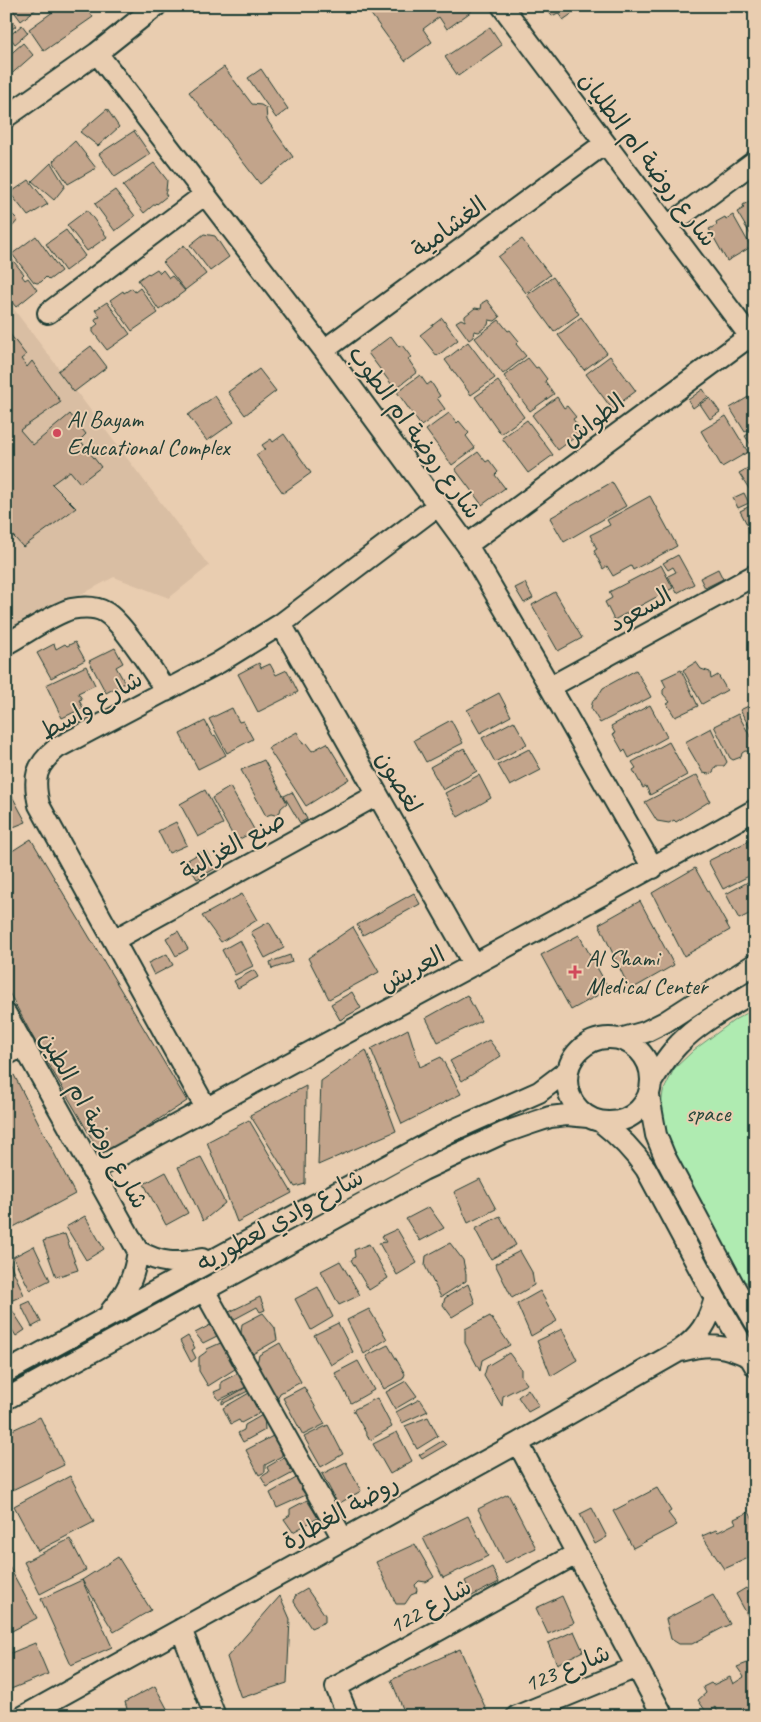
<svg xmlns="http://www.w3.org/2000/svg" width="761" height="1722" font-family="Caveat,'Playpen Sans Arabic',sans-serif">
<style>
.built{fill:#d9bea3}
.green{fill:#afebb1;stroke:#679472}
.building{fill:#c2a48b;stroke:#1f3d34}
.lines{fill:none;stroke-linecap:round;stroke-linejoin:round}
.minor-casing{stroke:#1f3d34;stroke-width:24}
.minor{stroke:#e9cdb0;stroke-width:20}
.poi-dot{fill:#d1495b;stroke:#e9cdb0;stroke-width:2}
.labels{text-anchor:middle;stroke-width:4;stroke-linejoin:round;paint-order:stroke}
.street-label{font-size:24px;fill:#1f3d34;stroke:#e9cdb0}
.poi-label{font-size:24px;fill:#1f3d34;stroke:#e9cdb0;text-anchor:start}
.park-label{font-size:24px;fill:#26463a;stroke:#e9cdb0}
</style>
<rect width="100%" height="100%" fill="#e9cdb0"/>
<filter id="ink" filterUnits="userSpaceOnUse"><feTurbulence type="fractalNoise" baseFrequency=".02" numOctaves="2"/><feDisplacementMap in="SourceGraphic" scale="10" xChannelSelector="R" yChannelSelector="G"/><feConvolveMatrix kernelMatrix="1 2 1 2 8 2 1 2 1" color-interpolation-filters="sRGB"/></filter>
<g filter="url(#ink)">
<path class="built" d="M6 299 209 566 169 598 114 577 6 635Z"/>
<path class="green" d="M755 1009V1287L741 1279 669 1153 660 1114 663 1092 674 1069 694 1050 736 1019Z"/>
<path class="building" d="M10 6H40L21 21Z
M61 6H85L93 17 44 51 29 29Z
M365 6H468L472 11 447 29 439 17 423 29 432 42 405 61Z
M544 6H583L563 20 558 13 552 16Z
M10 17 16 26 8 32 6 30V19Z
M22 25 28 33 15 44 9 36Z
M490 27 502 45 458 76 445 57Z
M23 43 33 55 7 78 6 58Z
M224 67 252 104 261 105 266 108 267 120 293 157 260 184 189 92Z
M261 69 288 109 276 118 248 78Z
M107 109 119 127 98 146 80 132Z
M134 131 150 154 115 177 99 154Z
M75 141 96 168 68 184 53 161Z
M51 163 65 186 54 200 32 181Z
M154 163 167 180 166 191 165 193 167 196 157 204 156 203 144 213 123 186Z
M29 180 48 204 28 216 10 193Z
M115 190 135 216 115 231 95 204Z
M751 200 753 202 755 201V242L737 212 744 208 743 205Z
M6 208 18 220 6 234Z
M87 210 107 237 87 251 67 225Z
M733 215 751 247 727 261 709 229 717 225 716 222 725 217 726 219Z
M66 230 85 256 65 271 46 244Z
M204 234 215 236 229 257 210 271 190 245Z
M36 236 61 271 49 280 46 277 41 282 37 283 34 282 12 254Z
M522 239 550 275 526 293 498 257Z
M184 245 206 274 185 290 163 262Z
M10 257 24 274 22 276 25 280 28 278 37 290 16 307 6 295V261Z
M157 269 160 273 163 270 169 278 172 276 185 291 159 310 138 280 148 273 149 274Z
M553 277 579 314 554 332 527 295Z
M132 288 135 292 140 288 158 313 132 331 110 300 123 291 124 293Z
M487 300 500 317 495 321 489 320 488 325 479 332 474 331 473 337 469 340 456 322 461 319 465 321V316L475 308 481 309 482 303Z
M107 302 130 334 107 350 93 332V328L98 324 95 321 96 318 100 317 95 310Z
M581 317 607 353 584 370 558 335Z
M442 318 458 340 437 356 420 335Z
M499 320 508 331 510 330 519 341 516 344 526 356 503 374 475 338Z
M6 329 26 355 21 359 27 367 32 361 61 402 20 430 33 445 70 414 86 434 80 440 101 467 80 483 70 471 52 484 76 508 23 547 6 528Z
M391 336 399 347 402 345 411 357 408 359 417 372 395 389 368 353Z
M468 342 495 378 471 395 445 360Z
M91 346 107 367 74 392 58 371Z
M610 356 636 391 612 409 586 374Z
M528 358 536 368 538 367 547 379 545 381 554 394 530 411 504 376Z
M259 369 276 391 245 415 228 392Z
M420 375 427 385 431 382 440 396 437 398 445 409 421 426 397 392Z
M498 381 524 417 501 434 475 397Z
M703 389 708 397 693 408 688 400Z
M755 393V426L745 432 730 408Z
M215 396 234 422 207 441 188 415Z
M557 397 564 408 567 406 576 417 573 419 582 432 558 450 532 415Z
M710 398 720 412 710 419 700 404Z
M449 413 457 423 459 421 469 433 466 436 475 448 452 465 426 430Z
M726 416 748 452 722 467 701 431Z
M527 420 553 455 528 473 502 438Z
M755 430V451L745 436Z
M284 434 311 473 283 493 256 455 265 449 262 445 271 439 273 442Z
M478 452 486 462 489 460 498 472 495 475 505 488 482 505 455 469Z
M755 464V494L753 495 739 473Z
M612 482 626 506 564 542 550 518Z
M744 493 749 503 738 508 733 498Z
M650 496 677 546 633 570 631 566 613 576 607 566 603 569 594 551 597 549 590 535 610 525 607 520Z
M750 506 755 516V525L749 528 740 511Z
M678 555 694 584 677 593 668 576 676 572 673 567 668 570 663 563Z
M661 565 673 588 614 620 605 602 612 598 609 592Z
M718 569 723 579 705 588 700 578Z
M525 583 533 598 524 603 515 588Z
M555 592 582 638 558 651 532 605Z
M755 598V615L747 602Z
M75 642 85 660 51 678 37 653 54 644 56 649 65 644 67 646Z
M115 648 123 663 116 667 125 683 106 693 89 661Z
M696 662 701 669 710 672 711 679 718 675 727 690 702 704 683 670Z
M259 663 261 668 270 664 276 675 287 670 298 692 258 712 238 674Z
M86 666 95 685 78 693 82 699 79 700 83 708 62 718 46 685Z
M636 670 651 697 600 723 591 708 593 700 598 696 603 688Z
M681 670 698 706 675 717 667 704 670 702 663 694V690L666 687 662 679Z
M499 693 511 716 480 733 467 710Z
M755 703V737L740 710Z
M650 705 667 737 629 758 625 750 623 752 613 734 615 733 611 726Z
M232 708 239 722 243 721 253 739 227 753 209 719Z
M738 714 755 745V750L753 752 745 751 742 753 741 757 733 760 730 758 714 726Z
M451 720 463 743 426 762 414 740Z
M205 721 213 736 215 735 226 755 198 769 180 734Z
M514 721 527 744 495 762 482 738Z
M711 728 727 762 724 766H716L713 772 709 774 703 773 685 742Z
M297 732 303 744 306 743 312 751 327 743 349 779 306 806 268 748Z
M669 742 687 775 650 795 646 786 643 788 633 770 636 768 632 762Z
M464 748 477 771 443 790 430 767Z
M529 749 541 770 510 786 498 765Z
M264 760 287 803 281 808 280 812 275 815 271 814 266 816 241 770Z
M479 775 491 798 458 817 445 793Z
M697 775 710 801 676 822 674 820 669 823 657 821 645 802Z
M6 785 26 822 6 830Z
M230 787 255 831 236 841 212 798Z
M205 790 223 824 198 837 180 804Z
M292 792 307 819 300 823 284 796Z
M176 822 187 845 169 853 158 831Z
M755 838V873L723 889 708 861Z
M31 839 187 1101 102 1156 35 1041 6 987V855Z
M205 850 216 868 197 879 186 861Z
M695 868 730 930 684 956 652 893Z
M755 878V911L739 919 726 894Z
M414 893 420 904 363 935 357 925Z
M242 894 257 920 221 942 202 916Z
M640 901 674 965 630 990 599 924Z
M269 922 284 948 265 958 251 932Z
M353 927 379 972 329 999 308 958Z
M178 931 188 949 176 956 166 938Z
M579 935 609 989 571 1010 541 955Z
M240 940 253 966 235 975 222 950Z
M167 954 173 965 154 975 148 963Z
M290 955 292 962 272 969 270 962Z
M254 970 258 977 238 988 234 981Z
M352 992 361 1008 340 1020 331 1004Z
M467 995 481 1021 438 1042 426 1018Z
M408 1029 420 1067 441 1057 461 1094 402 1124 371 1049Z
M489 1040 501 1056 462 1081 450 1061Z
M366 1050 396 1131 318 1165 321 1081Z
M14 1075 75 1194 6 1231V1079Z
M306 1086 305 1184 295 1187 250 1115Z
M249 1120 292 1193 237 1222 207 1142Z
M201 1157 225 1203 203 1221 178 1167Z
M166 1172 188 1213 166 1225 144 1184Z
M480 1179 496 1209 468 1223 454 1192Z
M429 1207 444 1228 420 1241 406 1219Z
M85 1216 104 1249 86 1260 66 1227Z
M500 1216 516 1245 491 1259 475 1229Z
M397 1229 417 1263 397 1275 379 1243 386 1242 382 1236Z
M65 1234 78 1270 56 1277 43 1241Z
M450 1243 463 1260 466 1274V1281L441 1297 425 1266 426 1256Z
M369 1244 388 1278 369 1290 351 1260 355 1257 354 1250Z
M34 1246 50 1280 30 1290 13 1257Z
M520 1251 532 1272 534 1285 512 1298 495 1264Z
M9 1261 24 1295 6 1303V1262Z
M340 1261 360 1295 339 1305 321 1271Z
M468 1284 475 1303 452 1317 443 1305 445 1298Z
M318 1287 333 1317 311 1330 295 1299Z
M540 1291 557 1321 531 1336 517 1304Z
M260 1297 265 1310 260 1312 257 1307 229 1322 225 1314Z
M30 1301 41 1322 32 1327 21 1305Z
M369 1309 387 1339 364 1354 347 1320Z
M12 1310 25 1330 16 1336 6 1320V1313Z
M263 1313 275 1328 277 1340 249 1356 240 1341 242 1324Z
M490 1316 510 1345 482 1360 480 1371 465 1343V1329Z
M216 1322 223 1333 203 1343 195 1333Z
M338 1323 353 1352 331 1365 314 1335Z
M562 1329 577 1360 551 1376 537 1341Z
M188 1336 195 1348 192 1350 196 1358 191 1362 180 1341Z
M225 1341 235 1360V1369L208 1386 199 1371V1357L206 1352 207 1349Z
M280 1343 301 1382 280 1393 275 1405 256 1367 259 1355Z
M388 1345 405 1374 403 1379 384 1389 366 1356Z
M509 1353 521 1369V1376L527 1384 503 1396 502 1406 484 1376 487 1366Z
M358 1361 374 1390 351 1403 335 1373Z
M238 1373 247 1383 246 1387 219 1400 214 1392 221 1389V1382Z
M406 1381 417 1396 395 1409 386 1392Z
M304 1387 325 1424 303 1435 283 1398Z
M245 1388H248V1391L222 1404V1401Z
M528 1389 539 1406 528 1412 518 1397Z
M249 1393 259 1412 258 1414 241 1423 239 1420 231 1424 223 1408Z
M377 1398 392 1427 370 1440 353 1410Z
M420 1399 428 1411 402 1423 396 1412Z
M264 1414 265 1430 243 1442 238 1433 244 1430 245 1425Z
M40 1417 64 1465 6 1493V1433Z
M428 1417 438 1436 417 1449 405 1426Z
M328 1425 343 1454 321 1467 304 1437Z
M397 1432 412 1461 390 1474 373 1444Z
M273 1436 282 1452V1456L265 1465V1472L259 1475 246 1450Z
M442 1441 446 1445 422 1459 419 1455Z
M286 1456 289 1460 287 1464 293 1473 267 1487 261 1477 269 1472 267 1467Z
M346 1462 361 1491 338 1504 322 1474Z
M70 1476 94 1522 38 1551 14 1506Z
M298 1477 304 1486 301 1489 306 1495 277 1508 270 1493Z
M657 1488 671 1511 668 1513 677 1525 633 1548 613 1511Z
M508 1494 536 1548 505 1563 478 1509Z
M307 1500 318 1518 293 1532 284 1519 290 1515V1509Z
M592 1508 607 1537 595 1544 580 1514Z
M749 1512 755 1523V1555L724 1569 702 1536 716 1530 718 1532 736 1523 734 1519Z
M468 1516 488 1556 443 1578 423 1538Z
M70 1539 86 1570 40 1594 24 1562Z
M415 1544 434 1577 426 1582 419 1581 415 1585 417 1590 416 1593 411 1595 405 1604H396L376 1562Z
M118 1557 151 1610 114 1632 82 1580Z
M6 1561 37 1618 6 1634Z
M492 1567 499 1582 472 1596 465 1581Z
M82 1580 112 1647 71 1665 41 1599Z
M746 1588 749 1592 755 1589V1629L736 1594Z
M307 1589 325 1615V1622L311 1628 294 1602 295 1596Z
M713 1595 730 1624 692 1644H679L671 1639 666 1619Z
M280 1596 290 1619 287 1683 241 1698 227 1657Z
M562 1596 574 1623 548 1634 536 1608Z
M574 1631 583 1651 557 1664 548 1643Z
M35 1643 48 1674 6 1691V1655Z
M460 1649 488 1714 484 1716H406L391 1680Z
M750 1662 755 1672V1716H737L730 1711 720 1716 715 1707 707 1713 698 1700 706 1693 703 1687 711 1683 713 1685 730 1677 733 1684 744 1677 737 1667Z
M155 1686 171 1716H129L125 1702Z"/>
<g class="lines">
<defs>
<path id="minor" d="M502 6 755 343
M97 53 324 350 467 545 550 687 653 868
M6 117 97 53 156 6
M668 226 755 161
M48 313 204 195
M324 350 604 144
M467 545 750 336
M281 624 474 965
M6 644C25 634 51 615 71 609 82 607 95 606 105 612 123 622 153 672 166 691
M550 687 755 575
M114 940 377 795
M6 1014 138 1251C161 1264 176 1264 202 1259
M567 1080a42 42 0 1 1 84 0a42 42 0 1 1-84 0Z
M620 1039 645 1032 665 1022 755 964
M6 1055 24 1045
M652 1081C660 1068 668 1055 679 1044 700 1022 729 1007 755 991
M649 1096 656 1135 665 1157 734 1286 755 1322
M206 1108 39 805C33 778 35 766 57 748L218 663 281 624 437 506
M601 1122C619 1136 633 1150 646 1169L715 1298 755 1366
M92 1171C312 1049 536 934 755 810
M204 1290 343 1539
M111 1311C128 1291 134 1277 138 1251
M681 1351C709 1343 725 1345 750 1357
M6 1372 451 1131 539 1092 568 1070
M6 1399 423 1170 503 1133 532 1123 550 1117 567 1115 588 1117
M518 1443 663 1716
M181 1629 215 1716
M24 1716 518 1443 679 1351C700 1336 708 1323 715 1298
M348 1716 336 1687 576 1554
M517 1716 637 1667"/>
</defs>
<use href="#minor" class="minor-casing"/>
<use href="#minor" class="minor"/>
</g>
</g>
<g class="poi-dot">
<circle cx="57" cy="433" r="5"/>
<path d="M572.5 964.5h5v5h5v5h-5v5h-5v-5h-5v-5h5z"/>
</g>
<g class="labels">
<g class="street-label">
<text transform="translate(648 159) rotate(53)" y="8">شارع روضة ام الطليان</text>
<text transform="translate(449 227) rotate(-36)" y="8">الغشامية</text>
<text transform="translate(593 420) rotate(-37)" y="8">الطواش</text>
<text transform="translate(415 432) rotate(54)" y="8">شارع روضة ام الطوب</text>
<text transform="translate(640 609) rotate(-29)" y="8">السعود</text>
<text transform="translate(91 705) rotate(-30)" y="8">شارع واسط</text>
<text transform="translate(399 782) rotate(60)" y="8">لغصون</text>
<text transform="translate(233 845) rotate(-29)" y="8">صنع الغزالية</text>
<text transform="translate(412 969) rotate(-28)" y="8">العريش</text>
<text transform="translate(94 1120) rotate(61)" y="8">شارع روضة ام الطين</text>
<text transform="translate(280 1220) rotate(-29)" y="8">شارع وادي لعطوريه</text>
<text transform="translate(340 1512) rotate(-29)" y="8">روضة الغطارة</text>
<text transform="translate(430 1606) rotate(-29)" y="8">شارع 122</text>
<text transform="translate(567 1668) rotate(-22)" y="8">شارع 123</text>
</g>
<g class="poi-label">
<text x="67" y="427">Al Bayam<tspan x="67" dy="28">Educational Complex</tspan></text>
<text x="586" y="966">Al Shami<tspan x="586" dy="28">Medical Center</tspan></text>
</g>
<g class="park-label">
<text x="708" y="1121">space</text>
</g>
</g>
<rect width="761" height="1722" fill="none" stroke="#e9cdb0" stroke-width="25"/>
<rect x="12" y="12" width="736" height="1697" fill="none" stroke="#1f3d34" stroke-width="2" filter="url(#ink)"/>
</svg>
